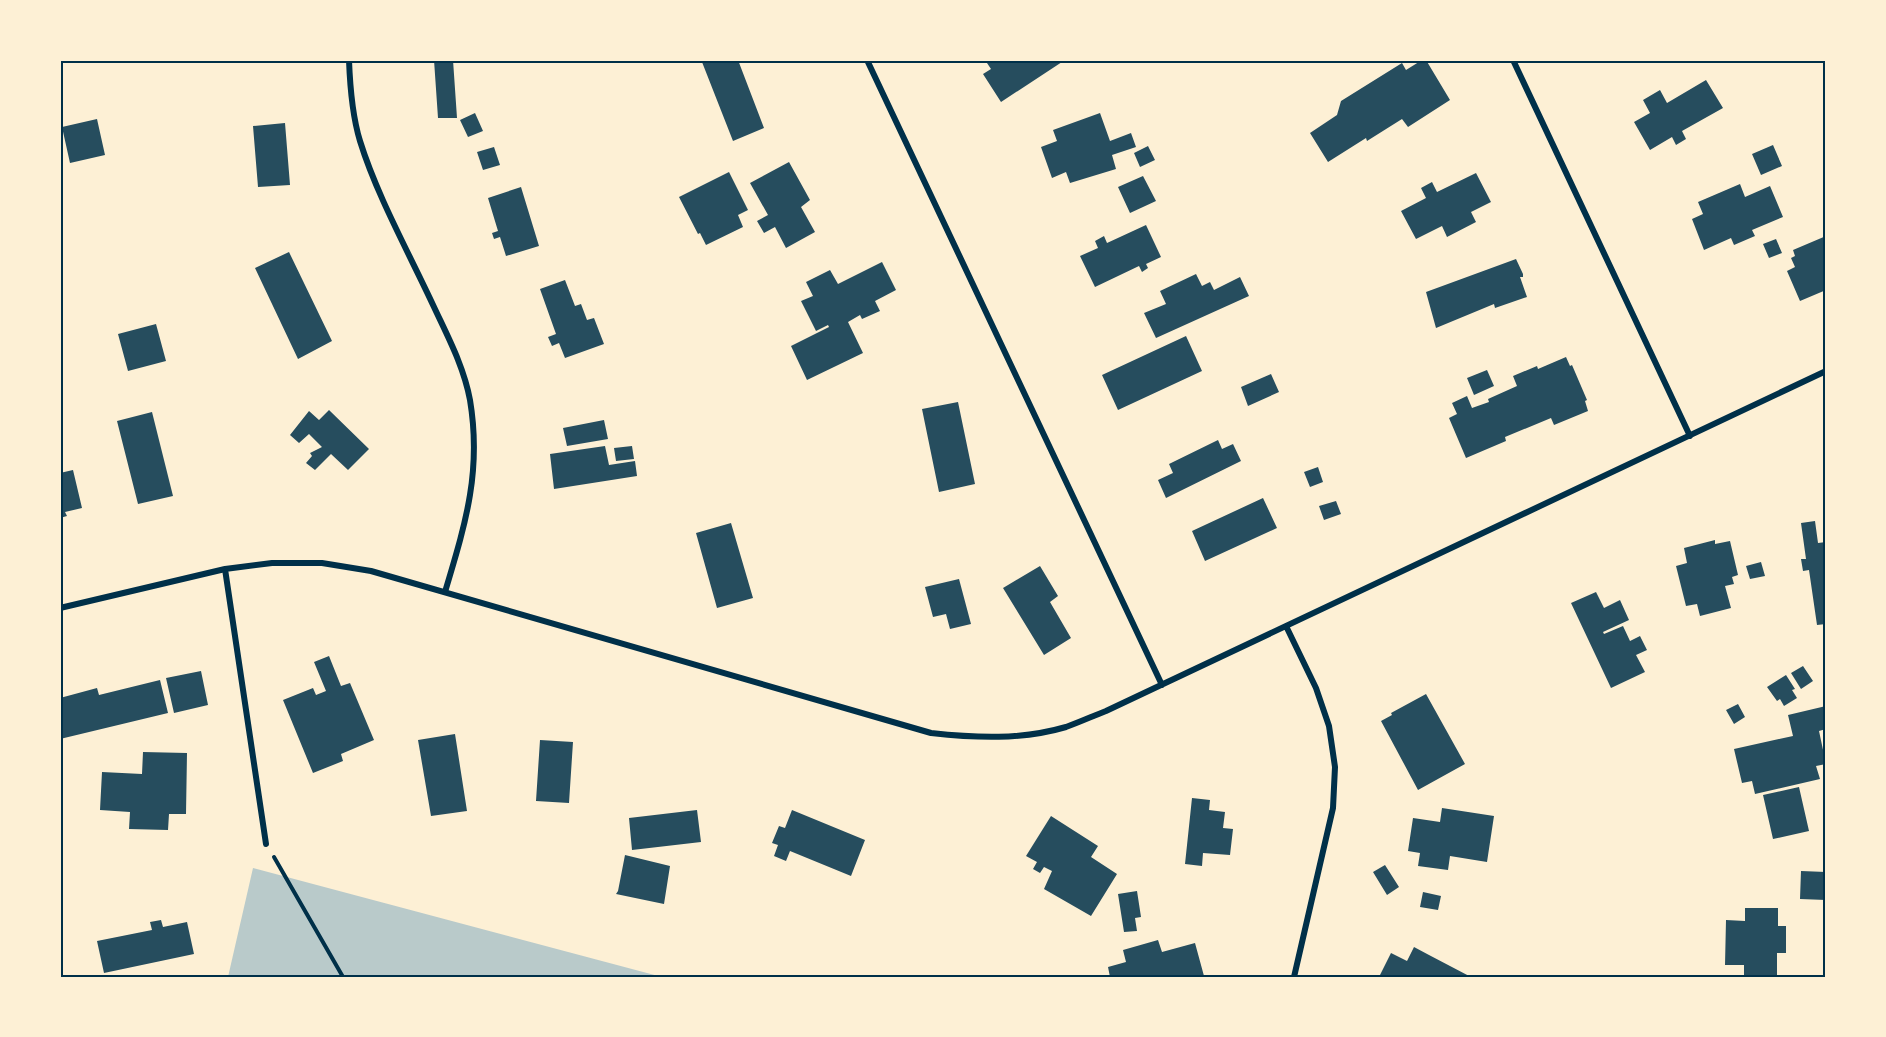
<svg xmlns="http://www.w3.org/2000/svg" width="1886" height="1037" font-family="Mulish,sans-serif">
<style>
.green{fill:#b9caca}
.building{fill:#264d5e}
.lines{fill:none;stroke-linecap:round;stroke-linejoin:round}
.path{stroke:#003049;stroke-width:4}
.minor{stroke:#003049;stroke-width:6}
.neatline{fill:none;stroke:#003049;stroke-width:2}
</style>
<rect width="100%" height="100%" fill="#fdf0d5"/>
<path class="green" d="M253 868 662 977H228Z"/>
<path class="building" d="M434 60H453L457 118H438Z
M708 60H738L764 128 733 141 702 62Z
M985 60H1065L1001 102 983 74 991 69Z
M1422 60H1426L1450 100 1408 127 1402 119 1367 141 1366 138 1328 162 1310 133 1337 115 1341 101 1402 63 1406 70Z
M1706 80 1723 108 1682 131 1686 139 1676 145 1672 137 1650 150 1634 122 1650 113 1643 100 1660 90 1667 103Z
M475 113 483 131 468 137 460 120Z
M1100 113 1110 141 1131 133 1136 147 1112 155 1116 169 1070 183 1066 172 1052 178 1041 147 1057 141 1053 130Z
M97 119 105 155 70 163 62 127Z
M285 123 290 185 258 187 253 126Z
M1773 145 1782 166 1761 175 1752 154Z
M1148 146 1155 160 1140 167 1134 153Z
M494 147 500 165 483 170 477 152Z
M789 162 810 200 801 207 815 232 786 248 775 227 764 233 757 221 768 215 750 183Z
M729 172 748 210 738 215 743 227 706 245 700 233 698 234 679 197Z
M1476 173 1491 202 1471 212 1476 222 1447 237 1442 226 1416 239 1401 211 1426 198 1421 188 1432 182 1437 192Z
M1143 176 1156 201 1130 213 1118 187Z
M1740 184 1745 197 1770 186 1783 217 1752 230 1755 236 1734 245 1731 238 1704 250 1692 219 1703 214 1698 202Z
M521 187 539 246 506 256 500 237 494 239 492 233 498 231 488 198Z
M1146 225 1161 257 1146 264 1148 268 1142 272 1139 266 1095 287 1080 256 1098 248 1095 241 1104 236 1107 243Z
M1826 236V290L1800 301 1787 271 1795 267 1791 258 1795 256 1793 250Z
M1776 239 1782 253 1769 258 1763 244Z
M289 252 332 341 298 359 255 268Z
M1516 259 1523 274V277H1520L1527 297 1495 308 1494 304 1436 328 1426 292Z
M882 262 896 290 875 301 880 311 862 319 860 315 848 322 863 353 807 380 791 346 829 327 828 325 816 331 801 301 813 296 806 282 830 270 838 284Z
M1196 274 1202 286 1210 282 1214 290 1240 277 1249 296 1156 338 1144 313 1166 304 1160 291Z
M565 280 575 306 581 304 587 320 594 318 604 344 565 358 559 343 552 346 548 337 556 334 540 289Z
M156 324 166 361 128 371 118 334Z
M1186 336 1202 371 1118 410 1102 375Z
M1566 357 1570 366 1572 365 1587 400 1585 401 1588 411 1554 425 1551 418 1505 437 1506 441 1466 458 1449 418 1457 414 1452 403 1467 396 1472 408 1489 402 1488 399 1517 386 1513 376 1537 366 1538 369Z
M1487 370 1494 386 1474 395 1467 378Z
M1271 374 1279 392 1248 406 1241 387Z
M958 402 975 484 939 492 922 409Z
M329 410 369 449 348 470 331 454 315 470 306 463 312 456 310 453 322 447 309 434 299 443 290 435 309 411 319 420Z
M152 412 173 496 138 504 117 421Z
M604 420 608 439 567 446 563 428Z
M1218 440 1222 449 1233 444 1241 461 1166 498 1158 480 1173 473 1169 464Z
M605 446 609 465 635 461 637 476 554 489 550 454Z
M632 446 634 459 616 461 614 448Z
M1318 467 1323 482 1310 487 1304 472Z
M73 470 82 508 65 512 67 516 60 518V473Z
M1263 498 1277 528 1205 561 1192 531Z
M1336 501 1341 514 1324 520 1319 506Z
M1815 521 1818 543 1826 542V624L1817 625 1809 570 1803 571 1801 559H1806L1801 523Z
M731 523 753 598 717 608 696 533Z
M1715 540V544L1730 541 1738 575 1732 577 1734 584 1725 586 1731 608 1700 616 1697 604 1686 606 1676 566 1687 563 1684 548Z
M1761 562 1765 576 1750 579 1746 566Z
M1040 566 1058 596 1050 602 1071 638 1044 655 1003 588Z
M959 579 971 624 950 629 946 614 933 617 925 587Z
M1596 592 1604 608 1620 600 1629 620 1603 632 1604 634 1623 626 1630 641 1640 636 1647 650 1636 655 1645 672 1611 688 1571 603Z
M329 656 341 686 350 683 374 740 341 754 343 761 313 773 283 700 313 688 316 695 326 691 314 662Z
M1803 666 1813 681 1801 689 1791 673Z
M201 671 208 705 174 713 166 678Z
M1786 675 1795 689 1792 690 1797 698 1784 706 1780 699 1777 701 1767 687Z
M160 680 168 713 60 739V698L97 688 99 695Z
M1426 694 1465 764 1418 790 1381 721 1392 715 1391 713Z
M1738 704 1745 717 1734 724 1726 710Z
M1826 706V729L1819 731 1826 764 1816 766 1820 779 1755 794 1752 781 1742 783 1734 749 1793 736 1788 715Z
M455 734 467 811 431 816 418 740Z
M540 740 573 742 569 803 536 801Z
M143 752 187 753 186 814H169L168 830 129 829 130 812 100 810 102 772 142 774Z
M1799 787 1809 831 1773 839 1763 795Z
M1192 798 1210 800 1209 810 1225 812 1223 828 1233 829 1230 855 1203 853 1202 866 1185 864Z
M1442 808 1494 816 1487 862 1450 856 1448 870 1418 866 1420 853 1408 851 1413 818 1440 822Z
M697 810 701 842 632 850 629 818Z
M792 810 865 840 851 876 790 851 786 861 774 856 778 845 772 843 779 826 785 828Z
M1051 816 1098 846 1091 857 1117 874 1091 916 1044 889 1052 871 1044 867 1040 873 1033 869 1037 862 1026 856Z
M625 855 670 866 664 904 616 894 618 891Z
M1385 865 1399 887 1387 895 1373 872Z
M1801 871 1826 872V900L1800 899Z
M1137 891 1141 917 1135 918 1137 931 1124 932 1118 894Z
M1423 892 1441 896 1438 910 1420 907Z
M1745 908H1778V926H1786V953H1777V976H1744V965H1725L1726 920 1745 921Z
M161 920 163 927 187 922 194 954 104 973 97 941 152 930 150 922Z
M1158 940 1162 952 1195 943 1204 976 1110 977 1108 967 1126 962 1123 950Z
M1414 947 1429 955 1471 977H1379L1391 953 1407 961Z"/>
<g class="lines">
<path class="path" d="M274 857 343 977"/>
<path class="minor" d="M349 60C350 87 352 115 360 141 377 196 410 255 434 307 448 337 464 367 470 400 482 472 465 525 445 592
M867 60 1162 685
M1513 60 1690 436
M225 569 266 844
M60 608 225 569 272 563H322L371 571 931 733C976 738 1022 740 1066 727 1080 722 1093 716 1106 711L1826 371
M1286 626 1316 688 1329 726 1335 767 1333 808 1294 977"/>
</g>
<rect width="1886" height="1037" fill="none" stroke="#fdf0d5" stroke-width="123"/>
<rect x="62" y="62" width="1762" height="914" class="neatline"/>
</svg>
